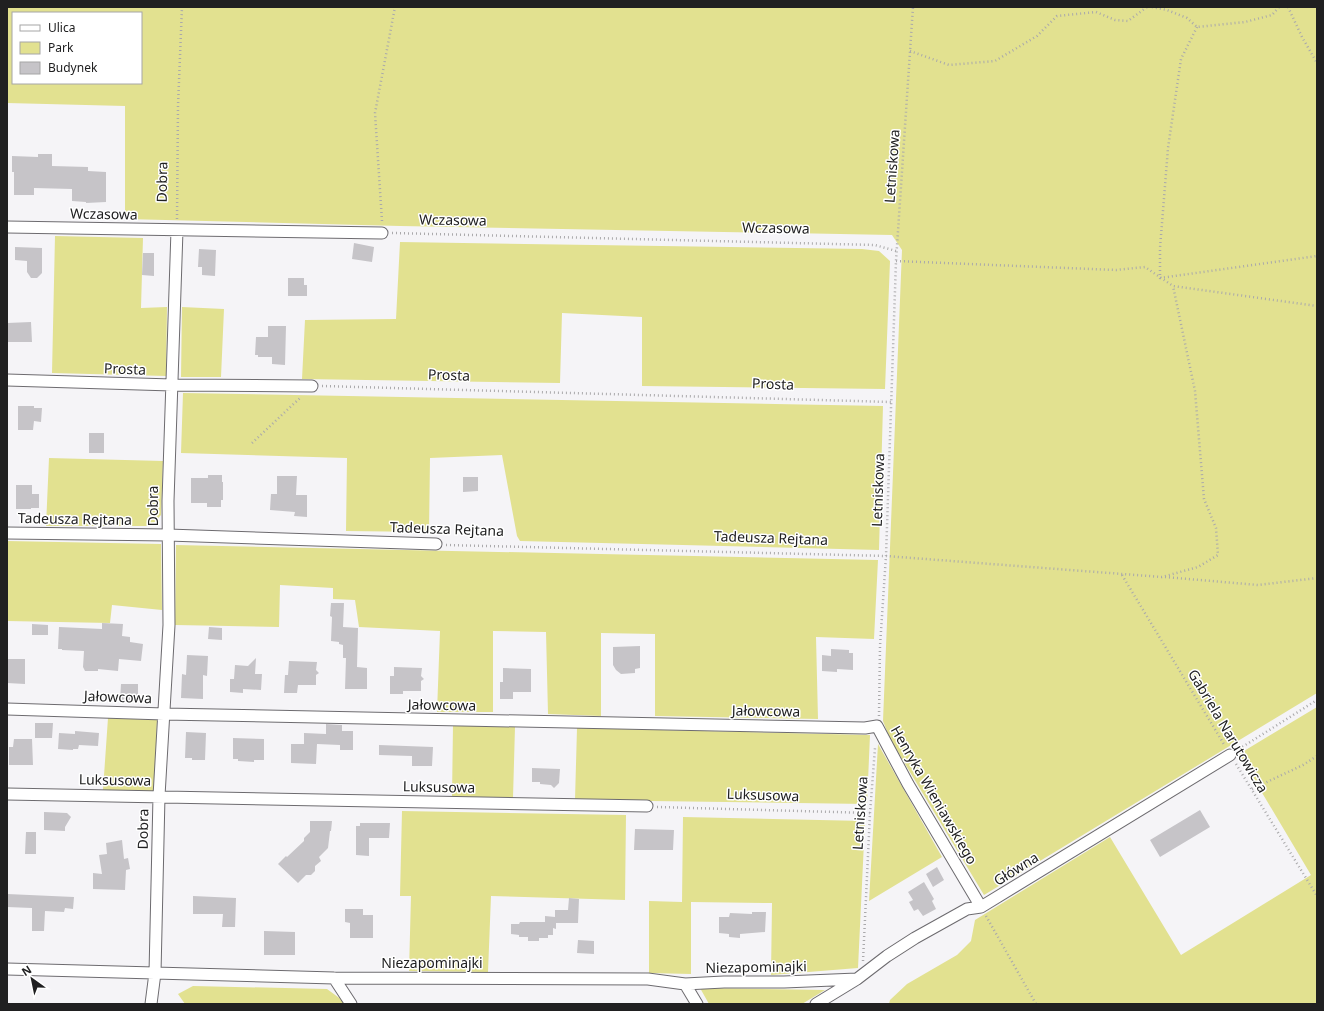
<svg xmlns="http://www.w3.org/2000/svg" width="1324" height="1011" font-family="'Noto Sans',sans-serif">
<style>
.green{fill:#e2e190;fill-rule:evenodd}
.building{fill:#c6c4c8}
.lines{fill:none;stroke-linecap:round;stroke-linejoin:round}
.street-casing{stroke:#6d6b6f;stroke-width:13}
.path{stroke:#aaa9ab;stroke-width:2.5;stroke-dasharray:1 3;stroke-linecap:butt}
.street{stroke:#fff;stroke-width:11}
.labels{text-anchor:middle;stroke-width:3;stroke-linejoin:round;paint-order:stroke}
.street-label{font-size:14px;fill:#202021;stroke:#fff}
</style>
<rect width="100%" height="100%" fill="#f5f4f7"/>
<path class="green" d="M7 7H1317V693L984 895 890 739 883 721 902 250 892 235 400 226 125 219V106L7 103ZM13 13H141V83H13Z
M55 236 143 238 141 308 167 307 166 376 52 373Z
M400 242 862 249 879 251 890 261 885 389 642 386V317L562 313 560 383 302 379 305 320 396 319Z
M182 307 224 309 221 377H181Z
M183 393 883 406 879 550 520 541 517 536 502 455 430 458 429 532 346 531 347 458 181 453Z
M49 458 163 461 161 515 151 526H46Z
M7 541 161 544 162 610 112 605 110 623 7 621Z
M176 545 878 560 874 639 816 637 818 719 655 716V634L601 633V716L548 714 546 632 493 631V712H437L440 631 359 627 355 600 333 599V588L280 585 279 627 175 625Z
M1317 707V1004H889L890 1000 907 984 957 955 971 941 975 920 1110 837 1181 955 1311 875 1239 754Z
M108 718 157 720 154 791 103 790Z
M453 725 515 727 513 798 452 797Z
M577 728 870 735 867 804 575 800Z
M878 744 942 857 869 901Z
M402 811 626 815 625 900 491 896 488 972 409 971 411 896H400Z
M683 817 865 821 858 968 771 975 772 903 691 902V974L649 973V901L682 902Z
M193 986 327 989 342 1000 345 1004H185L178 994Z
M700 988 825 990 802 1004H709Z"/>
<path class="building" d="M38 154H52V166L88 167V171L106 172V202L86 203V202L72 201V189L34 188V195H14V172H12V156L38 157Z
M354 243 374 247 372 262 352 259Z
M15 247 42 248V273L37 278H31L27 272V261L15 260Z
M199 249 216 250 215 276 202 275V267H198Z
M143 253H154V276L142 275Z
M288 278H304V285H307V296H288Z
M31 322 32 342H7V323Z
M268 326H286L285 365 272 364V357H258V355H255L256 337H268Z
M18 406H34V408H42L41 422 34 421 33 430H18Z
M89 433H104V453H89Z
M208 475H222V482H223V500H221V507H207V503H191V478H208Z
M277 476H297L296 495H307V517L294 516 295 512 270 510 271 494H277Z
M463 477H478V491L463 492Z
M16 485H32V494H39V508H31V509H16Z
M331 603H344L343 627 358 628 357 667 367 668V689H345L346 658H343V645L339 644V642L331 641 332 617 330 616Z
M102 623 123 624 122 636 130 637V642L143 644 141 661 119 659 118 671 98 669V671H85L83 667 84 651 62 650V649H58L59 627 102 629Z
M32 624 48 625V635H32Z
M209 627 222 628V640L208 639Z
M640 646V668L635 669V673L621 674 616 670 613 665V647Z
M831 649 849 650V653H853V670L837 669V672L822 671V655L831 656Z
M187 655 208 656 207 676 203 675V699L181 698 182 674 186 675Z
M256 658 255 674H262L261 690 243 689V693L230 692V679H234L235 665 248 666Z
M7 659H25V684L7 683Z
M289 661 317 662 316 670 319 673 316 675V685H298L297 693H284L285 675H288Z
M394 667 422 668 421 676 424 679 421 681V691H403V694H390V676H394Z
M503 668 531 669V692H513V699H500V682H503Z
M121 684H138V696H131V702L120 701Z
M35 723H53L52 738H35Z
M326 724 342 725V731H353V750H340V745L317 744 316 764 291 763V744H304V733L326 734Z
M75 731 99 733 98 746 79 745 78 749H73V750L58 749 59 733 75 734Z
M186 732 206 733 205 760H192V758H185Z
M233 738 264 739V760H254V762L238 761V759H233Z
M14 739H32L33 765H9V747H13Z
M379 745 433 747 432 766H412V756L379 755Z
M532 768 560 769 559 783 554 788 551 785 540 784V782H532Z
M1200 810 1210 827 1160 857 1150 840Z
M44 812 67 813 71 817 65 827V831L44 830Z
M310 821H332L331 831H330L328 848 319 857 321 861 315 866V871L311 875H306L298 883 278 864 286 856 287 857 304 841V838L310 832Z
M360 823H390L389 838H369V856L356 855V826H360Z
M635 829 674 830 673 850H634Z
M26 832H36V854H25Z
M122 840 124 859 128 858 130 869 126 870 125 890 93 889V873L102 874 99 855 107 854 106 843Z
M937 867 944 880 933 887 926 874Z
M924 882 934 899 932 901 936 909 923 916 918 909 914 911 909 902 913 900 908 892Z
M7 894 74 897 73 909 65 908 64 912 45 911 44 931H32V908L7 907Z
M193 896 236 898 235 927H222L223 914H193Z
M569 898 579 899 578 923H556V929L553 928V935H548V938H539V941H528V937H519V935L511 934V924H519L520 922H545V916L555 917V910H568Z
M345 909H363V915H373V938H350V923L345 922Z
M752 912H766L765 932 740 934V938L729 937V934L719 933V917H729L730 913 752 914Z
M264 931 295 932V955H264Z
M578 940 594 941V954L577 953Z"/>
<g class="lines">
<defs>
<path id="street" d="M7 227 382 233
M7 380 172 385 312 386
M7 533 168 535 436 544
M7 709 164 714 865 728 877 726 908 784 981 907
M7 794 647 806
M7 969 334 978 648 979 685 984 724 982H784L857 979
M334 978 351 1004
M685 984 697 1004
M151 1004 155 973 159 796 169 625 168 501 177 230
M816 1004 857 979 887 956 915 938 967 909 981 907 1230 755"/>
</defs>
<use href="#street" class="street-casing"/>
<path class="path" d="M1152 7 1167 10 1187 18 1197 27 1245 22 1272 15 1279 7
M1288 7 1302 37 1317 63
M1197 27 1181 59 1168 148 1160 248V278L1317 256
M910 51 949 65 995 61 1037 36 1057 16 1096 12 1115 20 1128 21 1147 7
M177 219 178 106 182 7
M382 221 375 113 395 7
M392 233 875 245 896 251
M896 261 1116 270 1145 267 1173 286 1317 306
M322 386 891 402
M252 443 300 398
M446 545 886 556 1162 577 1198 567 1218 555 1216 528 1204 499 1195 391 1173 286
M1122 575 1225 746
M1165 577 1258 585 1317 578
M879 716 880 646 886 556 896 261 913 7
M1239 749 1317 700
M1236 764 1317 896
M1252 789 1303 765 1317 756
M657 807 870 813
M986 916 1036 1004
M863 961 870 813 875 748"/>
<use href="#street" class="street"/>
</g>
<g class="labels">
<g class="street-label">
<text transform="translate(892 166) rotate(-86)" y="5">Letniskowa</text>
<text transform="translate(162 182) rotate(-89)" y="5">Dobra</text>
<text transform="translate(104 214) rotate(1)" y="5">Wczasowa</text>
<text transform="translate(453 220) rotate(1)" y="5">Wczasowa</text>
<text transform="translate(776 228) rotate(1)" y="5">Wczasowa</text>
<text transform="translate(125 369) rotate(2)" y="5">Prosta</text>
<text transform="translate(449 375) rotate(2)" y="5">Prosta</text>
<text transform="translate(773 384) rotate(2)" y="5">Prosta</text>
<text transform="translate(878 490) rotate(-88)" y="5">Letniskowa</text>
<text transform="translate(153 506) rotate(-90)" y="5">Dobra</text>
<text transform="translate(75 519) rotate(1)" y="5">Tadeusza Rejtana</text>
<text transform="translate(447 529) rotate(2)" y="5">Tadeusza Rejtana</text>
<text transform="translate(771 538) rotate(2)" y="5">Tadeusza Rejtana</text>
<text transform="translate(118 697) rotate(2)" y="5">Jałowcowa</text>
<text transform="translate(442 705) rotate(1)" y="5">Jałowcowa</text>
<text transform="translate(766 711) rotate(1)" y="5">Jałowcowa</text>
<text transform="translate(1228 731) rotate(59)" y="5">Gabriela Narutowicza</text>
<text transform="translate(115 780) rotate(1)" y="5">Luksusowa</text>
<text transform="translate(439 787) rotate(1)" y="5">Luksusowa</text>
<text transform="translate(763 795) rotate(2)" y="5">Luksusowa</text>
<text transform="translate(934 795) rotate(60)" y="5">Henryka Wieniawskiego</text>
<text transform="translate(860 813) rotate(-86)" y="5">Letniskowa</text>
<text transform="translate(143 829) rotate(-89)" y="5">Dobra</text>
<text transform="translate(1016 869) rotate(-32)" y="5">Główna</text>
<text x="432" y="968">Niezapominajki</text>
<text transform="translate(756 967) rotate(-1)" y="5">Niezapominajki</text>
</g>
</g>
<rect width="1324" height="1011" fill="none" stroke="#202021" stroke-width="16"/>
<rect x="12" y="12" width="130" height="72" fill="#ffffff" stroke="#a6a6a6"/>
<rect x="20" y="25" width="20" height="6" fill="#ffffff" stroke="#a6a6a6"/>
<text x="48" y="32" font-size="12" fill="#202021">Ulica</text>
<rect x="20" y="42" width="20" height="12" fill="#e2e190" stroke="#a6a6a6"/>
<text x="48" y="52" font-size="12" fill="#202021">Park</text>
<rect x="20" y="62" width="20" height="12" fill="#c6c4c8" stroke="#a6a6a6"/>
<text x="48" y="72" font-size="12" fill="#202021">Budynek</text>
<g transform="translate(32 979) rotate(327)" stroke="#ffffff" stroke-width="3" paint-order="stroke">
<path d="M0-3L7 15L0 10L-7 15Z" fill="#202021"/>
<text y="-6" font-size="11" font-weight="bold" text-anchor="middle" fill="#202021">N</text>
</g>
</svg>
